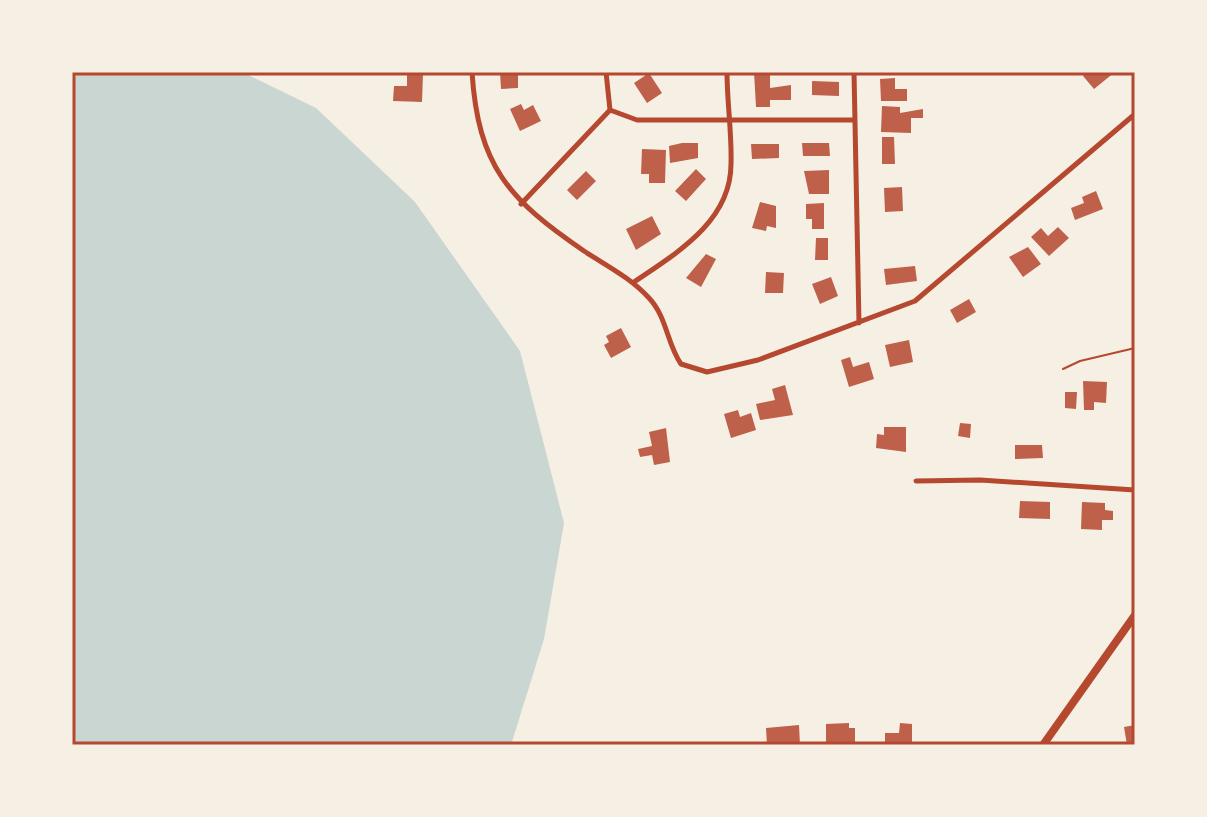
<svg xmlns="http://www.w3.org/2000/svg" width="1207" height="817" font-family="Inter,sans-serif">
<style>
.water{fill:#c9d6d2}
.building{fill:#bf614a}
.lines{fill:none;stroke-linecap:round;stroke-linejoin:round}
.service{stroke:#b5482f;stroke-width:2}
.minor{stroke:#b5482f;stroke-width:5}
.primary{stroke:#b5482f;stroke-width:8}
.neatline{fill:none;stroke:#b5482f;stroke-width:3}
</style>
<rect width="100%" height="100%" fill="#f6efe4"/>
<path class="water" d="M72 72H242L316 108 415 202 520 351 564 523 544 639 511 745H72Z"/>
<path class="building" d="M500 72H518V88L501 89Z
M754 72H770V88L791 85V100H770V107H756Z
M1087 72H1115L1094 89 1083 76Z
M649 73 662 93 647 103 634 83Z
M407 74H423L422 102 393 101 394 86H407Z
M895 78V89H907V101H881L880 79Z
M812 81 839 82V96L812 95Z
M521 104 524 110 533 105 541 121 520 131 510 109Z
M882 106 900 107V113L923 109V118H911V133L881 132Z
M882 137H894L895 164H882Z
M682 143H698V158L670 163 669 146Z
M802 143H829L830 156H803Z
M751 144H779V158L752 159Z
M642 149 666 150 665 183H649V174H641Z
M696 169 706 179 686 201 675 191Z
M829 170V194H809L804 171Z
M586 171 596 181 577 200 567 190Z
M902 187 903 211 885 212 884 188Z
M1096 191 1103 209 1075 220 1071 208 1084 203 1082 197Z
M760 202 776 206V228L767 226 766 231 752 228Z
M824 203V229H812V219H806V204Z
M652 216 661 234 636 250 626 229Z
M1058 227 1069 238 1049 256 1031 237 1041 228 1048 236Z
M816 238H828V260H815Z
M1028 247 1041 264 1023 277 1009 257Z
M706 254 716 259 701 287 686 278Z
M915 266 917 281 886 285 884 269Z
M766 272 784 273 783 293H765Z
M831 277 838 296 820 304 812 284Z
M969 299 976 312 957 323 950 310Z
M621 328 631 347 611 358 604 345 609 342 606 336Z
M909 340 913 362 890 367 885 345Z
M850 357 853 367 869 362 874 379 849 387 841 360Z
M1083 381 1107 382 1106 403 1094 402V410H1084Z
M785 385 793 415 760 420 756 404 775 400 772 389Z
M1065 392H1077L1076 409 1065 408Z
M738 410 740 417 751 413 756 430 731 438 724 414Z
M960 423 971 424 970 438 958 436Z
M884 427H906V452L876 448 877 434 884 435Z
M666 428 670 462 654 465 652 455 640 457 638 449 652 446 649 432Z
M1015 445H1042L1043 458 1015 459Z
M1020 501 1050 502V519L1019 518Z
M1082 502 1105 503V510L1113 511V520H1102V530L1081 529Z
M849 723V728H855V745H826V724Z
M900 723 912 724V745H885V733H899Z
M799 725 800 745H767L766 728Z
M1135 725V745H1127L1124 727Z"/>
<g class="lines">
<path class="service" d="M1063 369 1080 361 1135 348"/>
<path class="minor" d="M472 72C478 166 509 200 584 251 607 266 631 278 649 298 667 317 667 344 681 364L707 372 758 360 915 301 1135 114
M606 72 610 110 637 120H855
M854 72 859 323
M521 204 610 110
M634 282C675 254 731 222 731 164 732 133 727 103 727 72
M916 481 980 480 1135 490"/>
<path class="primary" d="M1043 745 1135 615"/>
</g>
<rect width="1207" height="817" fill="none" stroke="#f6efe4" stroke-width="148"/>
<rect x="74" y="74" width="1059" height="669" class="neatline"/>
</svg>
